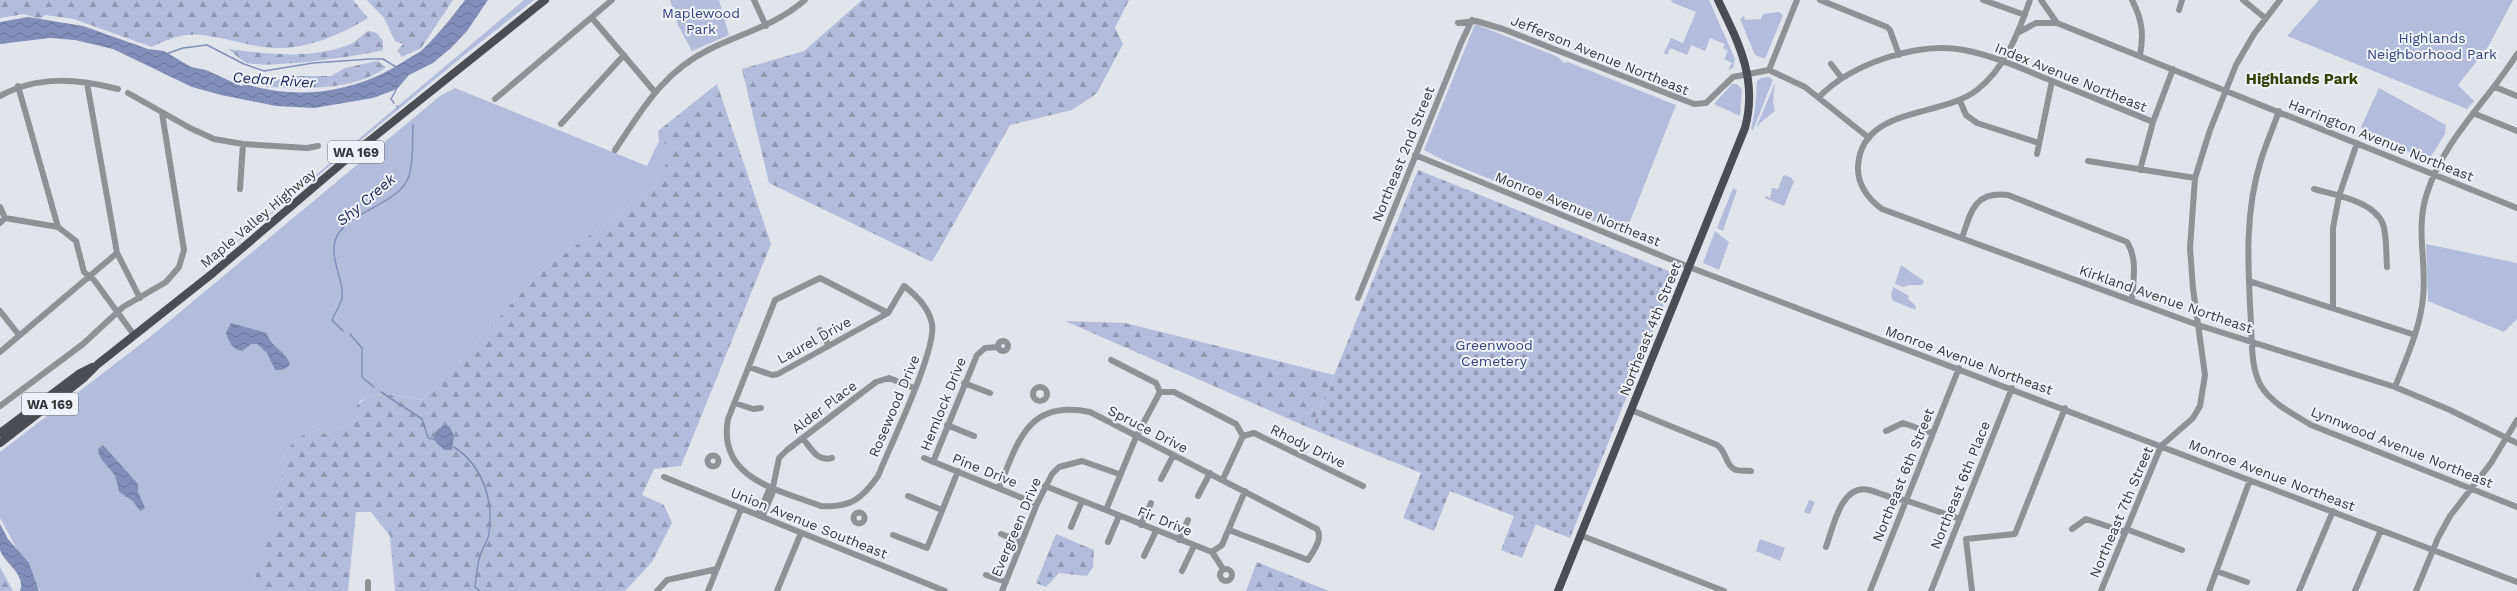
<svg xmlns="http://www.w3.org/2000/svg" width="2517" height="591" font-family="'Work Sans',sans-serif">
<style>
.green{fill:#b2bcdb}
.forest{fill:url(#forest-firs)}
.cemetery{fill:url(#cemetery-stones)}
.water{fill:url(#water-waves)}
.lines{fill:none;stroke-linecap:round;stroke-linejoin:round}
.stream{stroke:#818eb9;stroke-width:1.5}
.minor{stroke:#909194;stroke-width:6}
.major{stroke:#4b4d52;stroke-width:8}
.labels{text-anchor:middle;stroke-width:4;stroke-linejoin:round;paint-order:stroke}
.shield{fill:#eff2f9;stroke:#6e7074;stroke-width:1}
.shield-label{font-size:13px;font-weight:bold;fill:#37383b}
.park-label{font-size:14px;fill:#36437c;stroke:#eff2f9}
.street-label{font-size:14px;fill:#37383b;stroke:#eff2f9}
.neighbourhood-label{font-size:15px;font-weight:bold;fill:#344106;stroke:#eff2f9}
.water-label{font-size:15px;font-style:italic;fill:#1c255a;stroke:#eff2f9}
</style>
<defs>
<pattern id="forest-firs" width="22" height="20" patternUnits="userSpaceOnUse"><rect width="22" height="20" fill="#b2bcdb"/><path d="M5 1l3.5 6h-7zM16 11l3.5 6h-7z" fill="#929ab3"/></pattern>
<pattern id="cemetery-stones" width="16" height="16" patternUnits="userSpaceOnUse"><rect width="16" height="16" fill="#b2bcdb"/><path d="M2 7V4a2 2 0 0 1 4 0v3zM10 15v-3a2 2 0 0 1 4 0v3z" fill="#929ab3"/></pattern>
<pattern id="water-waves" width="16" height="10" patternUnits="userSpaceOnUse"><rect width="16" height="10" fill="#818eb9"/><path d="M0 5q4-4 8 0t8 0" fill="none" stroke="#6a7598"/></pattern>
</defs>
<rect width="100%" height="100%" fill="#e2e4ec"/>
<path class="green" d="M524 0H534L462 57 173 295Z
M670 0H719L729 35 692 51 678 25Z
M1672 0H1709L1735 59 1733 68 1728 70 1732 63 1724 59 1728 51 1723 48 1725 44 1710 38 1705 51 1691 45 1687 55 1670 48 1667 55 1664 53 1671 38 1683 43 1696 12 1671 2Z
M2319 0H2513L2488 47 2458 85 2474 101 2467 109 2287 36Z
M1779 12 1783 15 1765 59 1755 55 1740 19 1744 16 1745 20 1761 19 1763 14Z
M1475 24 1558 57 1564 63 1568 62 1676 105 1625 234 1443 160 1424 150Z
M1769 77 1773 80 1753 130 1751 129 1755 110 1757 81 1761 78Z
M1775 83 1773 102 1775 111 1761 122 1756 128Z
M1732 84H1737L1742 89 1740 116 1714 104Z
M455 88 647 166 659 141 675 147 655 187 540 272 451 371 421 400C398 396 381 388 359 402L357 420 325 434 319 429C300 433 289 444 281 462L284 466 278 493 269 491 275 499 282 500 284 504C277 510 269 526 274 533 261 552 255 569 255 591H40L0 518V452L150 337 440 96Z
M2379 88 2446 125 2445 134 2429 160 2365 134 2361 127Z
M1785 175 1792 178V181L1795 179 1784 206 1765 198 1766 196 1770 198 1772 188 1778 189 1783 176Z
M1733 188 1737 190 1723 231 1717 228Z
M1715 231 1729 242 1719 270 1703 263Z
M2426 244 2517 263V319L2504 332 2428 301Z
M1901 265 1924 281 1922 285H1909L1903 287 1895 284Z
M1893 287 1909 296 1908 299 1915 305 1916 310 1893 301 1891 295Z
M1809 500 1815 502 1810 514 1804 512Z
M1760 539 1785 548 1780 561 1756 551Z"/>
<path class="forest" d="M0 0H353L368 18C343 33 313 47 283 48 255 49 229 38 202 35 184 33 168 39 152 47L74 19 45 15 40 19 24 14 0 18Z
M367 0H453L421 48 402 57 397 51 403 44 395 41 384 18Z
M862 0H1129L1115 28 1123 44 1097 93 1072 110 1010 125 932 262 769 183 742 69 804 51Z
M368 31 377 33 383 41V50C361 56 267 69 248 63 241 61 234 53 228 49 269 54 310 60 351 44 356 42 362 34 368 31Z
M377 61 386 67C353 92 304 88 265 87L269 82 292 76H331L345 68Z
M717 84 771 244 681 466 654 469 642 495 664 505 672 523 652 562 625 591H395L390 536 371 512H356L348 591H255C255 568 260 553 273 534L271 530 275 515 284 504 282 500 270 498 268 491 278 493 284 466 281 462C289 444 300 433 319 429L325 434 357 420 358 414 355 408C372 386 397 396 421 400L451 371 540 272 655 187 674 147 659 141 658 131Z
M1065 321 1125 323 1334 375 1312 429Z
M1514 516 1536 524 1522 558 1501 550Z
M1056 534 1094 550 1093 567 1087 576 1059 573 1046 587 1036 583Z
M1257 562 1329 591H1246Z
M0 567 13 591H0Z"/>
<path class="cemetery" d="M1418 170 1676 274 1570 538 1450 491 1434 531 1403 518 1421 473 1312 429Z"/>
<path class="water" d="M465 0H488L467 31 451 48 433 63 409 75 397 89 373 98 314 108 276 106 221 95 192 87 113 49 75 40 50 38 0 44V22L28 17 83 26 148 49 164 51 191 67 206 70 241 86 245 84C299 101 356 92 403 62 408 58 416 55 421 51 437 36 452 17 465 0Z
M231 323 267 333C270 347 286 351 290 364 286 370 281 370 275 370L267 353 257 344H251L242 351C233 350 228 341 226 332Z
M444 425 450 427 454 436 452 450H444L433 439 437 430Z
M103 445 138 484V492L145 508 140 511 133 501 119 492C118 487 117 480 115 476 109 466 99 461 98 449Z
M0 524 8 539 29 563 39 591H20C26 574 5 564 0 550 0 543 0 532 0 524Z"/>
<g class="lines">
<path class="stream" d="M166 54 183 48 207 45 244 64 264 71 313 63 370 59H383L396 67
M394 103 391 99 396 90
M397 106 398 107
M343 331 332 320C335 313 340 306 342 298 345 283 330 261 335 241 344 211 399 206 409 176 414 160 412 141 413 125
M350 334 362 348V377L374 387
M381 392 422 419 428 438 433 439
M454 447C482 465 494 500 489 533 488 542 481 550 479 559 477 568 476 578 475 587L480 591"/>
<path class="minor" d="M754 0 766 26
M1820 0 1887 27 1890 30 1899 55
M1983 0 2025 15
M2030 0C2018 33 2006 67 1977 90 1941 118 1862 106 1858 166 1857 184 1868 199 1882 209L2198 325 2395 387 2450 410 2517 443
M2041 0 2057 23 2517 208
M2132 0C2142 19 2144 34 2140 55
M2243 0 2265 18
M2179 10 2182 0
M592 18 654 91
M1458 23 1476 21 1503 29 1694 104 1706 103 1733 77 1769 70 1805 87 1869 138
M2019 32 2036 23H2057
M1831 64 1841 77
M1769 70 1797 0
M87 83 117 253 140 298
M18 86 58 227 76 241 84 272 94 280 134 335
M2495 87 2517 96
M128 93 190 128 214 139 243 144 307 148 318 146
M0 96C38 75 78 79 118 89
M1819 97C1851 64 1918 41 1964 50 1995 56 2023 69 2052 81 2086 95 2120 108 2153 122
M495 99 612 0
M1960 101 1966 115 1977 123 2039 143
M2279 111C2273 128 2266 144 2261 160 2244 214 2248 268 2251 323 2252 343 2251 369 2261 386 2272 404 2294 414 2311 425L2517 507
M2473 113 2517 131
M561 124 624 55
M615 150C643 108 663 72 710 49 743 33 776 25 805 0
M2037 154 2052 81
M1415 155 1689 267 2517 582
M2088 161 2195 178
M2140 170 2153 122 2173 69
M240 189 243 144
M2314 189C2335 195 2374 201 2383 224 2387 237 2386 254 2387 267
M0 207 5 218
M0 223 5 218 58 227
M1962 238C1971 212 1974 191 2008 195L2127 242C2138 259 2133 281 2132 301
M820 278 888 313 904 286C916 295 929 308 932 324 937 350 890 446 878 476 862 499 850 508 821 506 779 490 717 479 728 419L775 300Z
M2249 281 2415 335
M1358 298 1461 43 1472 20
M2333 307V228L2339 196 2357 143
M0 311 19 335
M820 330 829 346
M998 346a5 5 0 1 1 10 0a5 5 0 1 1-10 0Z
M0 352 117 253
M1111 360 1156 383 1160 392H1174L1236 424 1243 436 1254 433 1363 486
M749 367 772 375 778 374 888 313
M964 383 990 393
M1033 394a7 7 0 1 1 14 0a7 7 0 1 1-14 0Z
M2395 387C2406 359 2420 329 2423 298 2427 261 2415 230 2427 193 2445 138 2487 102 2517 54
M735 403 753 409 761 408
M0 406 83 344 123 307 166 282 179 267 184 250 162 113
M1631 410 1717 445C1727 452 1725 464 1734 469 1739 472 1745 470 1751 471
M947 425 974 436
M1886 431 1903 423 1932 433
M803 439C812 449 817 462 832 458
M707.5 461a5.5 5.5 0 1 1 11 0a5.5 5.5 0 1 1-11 0Z
M924 458 1037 504
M933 462 977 355 985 348 998 347
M664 477 945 591
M1161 479 1173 456
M1223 479 1243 436
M1045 486 1212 552
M773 487 779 458 787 450 876 382 889 378 914 388
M999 488C1018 441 1028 399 1090 412L1317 529C1323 539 1314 550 1308 560L1229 530
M908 496 942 510
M1198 496 1210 473
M1106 510 1136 437 1160 392
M853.5 518a5.5 5.5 0 1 1 11 0a5.5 5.5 0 1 1-11 0Z
M758 515 769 490 773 487V492L762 517
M1141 525 1151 503
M1071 527 1082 501
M2072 529 2086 519 2125 532
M2126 529 2182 550
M1001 534 1022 542
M893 535 927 548 958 471
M1580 535 1724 591
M1179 540 1188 520
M1108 542 1119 516
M1826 547C1833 528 1841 483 1869 490 1882 493 1892 500 1905 500L1960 519
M1212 552 1222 545 1245 491
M1212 552 1223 569
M1144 556 1156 531
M1220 575a6 6 0 1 1 12 0a6 6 0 1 1-12 0Z
M1182 571 1194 546
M2216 571 2247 582
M986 575 1006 582
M368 591V582
M657 591 667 580 717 569
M708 591 741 509
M777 591 801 533
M1002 591 1037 504 1052 474 1059 467 1082 461 1119 474
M1870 591 1959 368
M1931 591 2012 388
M1972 591 1966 539 2015 534 2065 408
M2101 591 2161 446 2193 418 2200 406 2205 375 2193 288 2190 248 2195 178 2210 130 2236 65 2254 34 2280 0
M2209 591 2250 480
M2299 591 2333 511
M2355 591 2381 530
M2416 591 2438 538 2450 516 2491 463 2517 420"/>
<path class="major" d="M0 433 80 373 92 367
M0 443 84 378 98 364 213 273 354 153 545 0
M1558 591 1745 128C1758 80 1739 43 1718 0"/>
</g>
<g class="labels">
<g class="shield">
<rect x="328" y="141" width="56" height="22" rx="3"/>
<rect x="22" y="393" width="56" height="22" rx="3"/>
</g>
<g class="shield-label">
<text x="356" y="157">WA 169</text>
<text x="50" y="409">WA 169</text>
</g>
<g class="park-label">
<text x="701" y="18">Maplewood<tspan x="701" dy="16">Park</tspan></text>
<text x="2432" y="43">Highlands<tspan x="2432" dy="16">Neighborhood Park</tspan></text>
<text x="1494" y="350">Greenwood<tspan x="1494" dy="16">Cemetery</tspan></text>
</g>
<g class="street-label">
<text transform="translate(1600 55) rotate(22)" y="5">Jefferson Avenue Northeast</text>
<text transform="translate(2071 77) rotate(22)" y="5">Index Avenue Northeast</text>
<text transform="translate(2381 140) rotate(22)" y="5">Harrington Avenue Northeast</text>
<text transform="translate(1403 154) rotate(-68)" y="5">Northeast 2nd Street</text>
<text transform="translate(1578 209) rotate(22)" y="5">Monroe Avenue Northeast</text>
<text transform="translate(258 218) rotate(-40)" y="5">Maple Valley Highway</text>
<text transform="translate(2166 299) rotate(19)" y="5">Kirkland Avenue Northeast</text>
<text transform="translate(1650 329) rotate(-68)" y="5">Northeast 4th Street</text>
<text transform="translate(814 340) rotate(-29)" y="5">Laurel Drive</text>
<text transform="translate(1969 360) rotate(20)" y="5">Monroe Avenue Northeast</text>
<text transform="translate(943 404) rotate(-68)" y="5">Hemlock Drive</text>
<text transform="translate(894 406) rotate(-67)" y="5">Rosewood Drive</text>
<text transform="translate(824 407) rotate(-37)" y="5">Alder Place</text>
<text transform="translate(1148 429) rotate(27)" y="5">Spruce Drive</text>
<text transform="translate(1308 446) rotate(26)" y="5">Rhody Drive</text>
<text transform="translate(2402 447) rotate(22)" y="5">Lynnwood Avenue Northeast</text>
<text transform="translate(985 470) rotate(22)" y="5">Pine Drive</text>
<text transform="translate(1903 475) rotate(-68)" y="5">Northeast 6th Street</text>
<text transform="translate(2272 475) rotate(21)" y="5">Monroe Avenue Northeast</text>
<text transform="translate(1960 485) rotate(-68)" y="5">Northeast 6th Place</text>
<text transform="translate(2121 512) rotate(-67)" y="5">Northeast 7th Street</text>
<text transform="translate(1165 521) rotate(22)" y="5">Fir Drive</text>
<text transform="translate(809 523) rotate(22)" y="5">Union Avenue Southeast</text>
<text transform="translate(1016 527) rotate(-67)" y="5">Evergreen Drive</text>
</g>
<g class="neighbourhood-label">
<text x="2302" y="84">Highlands Park</text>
</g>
<g class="water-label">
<text transform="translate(274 80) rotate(4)" y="5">Cedar River</text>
<text transform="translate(366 200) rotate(-40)" y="5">Shy Creek</text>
</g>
</g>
</svg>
